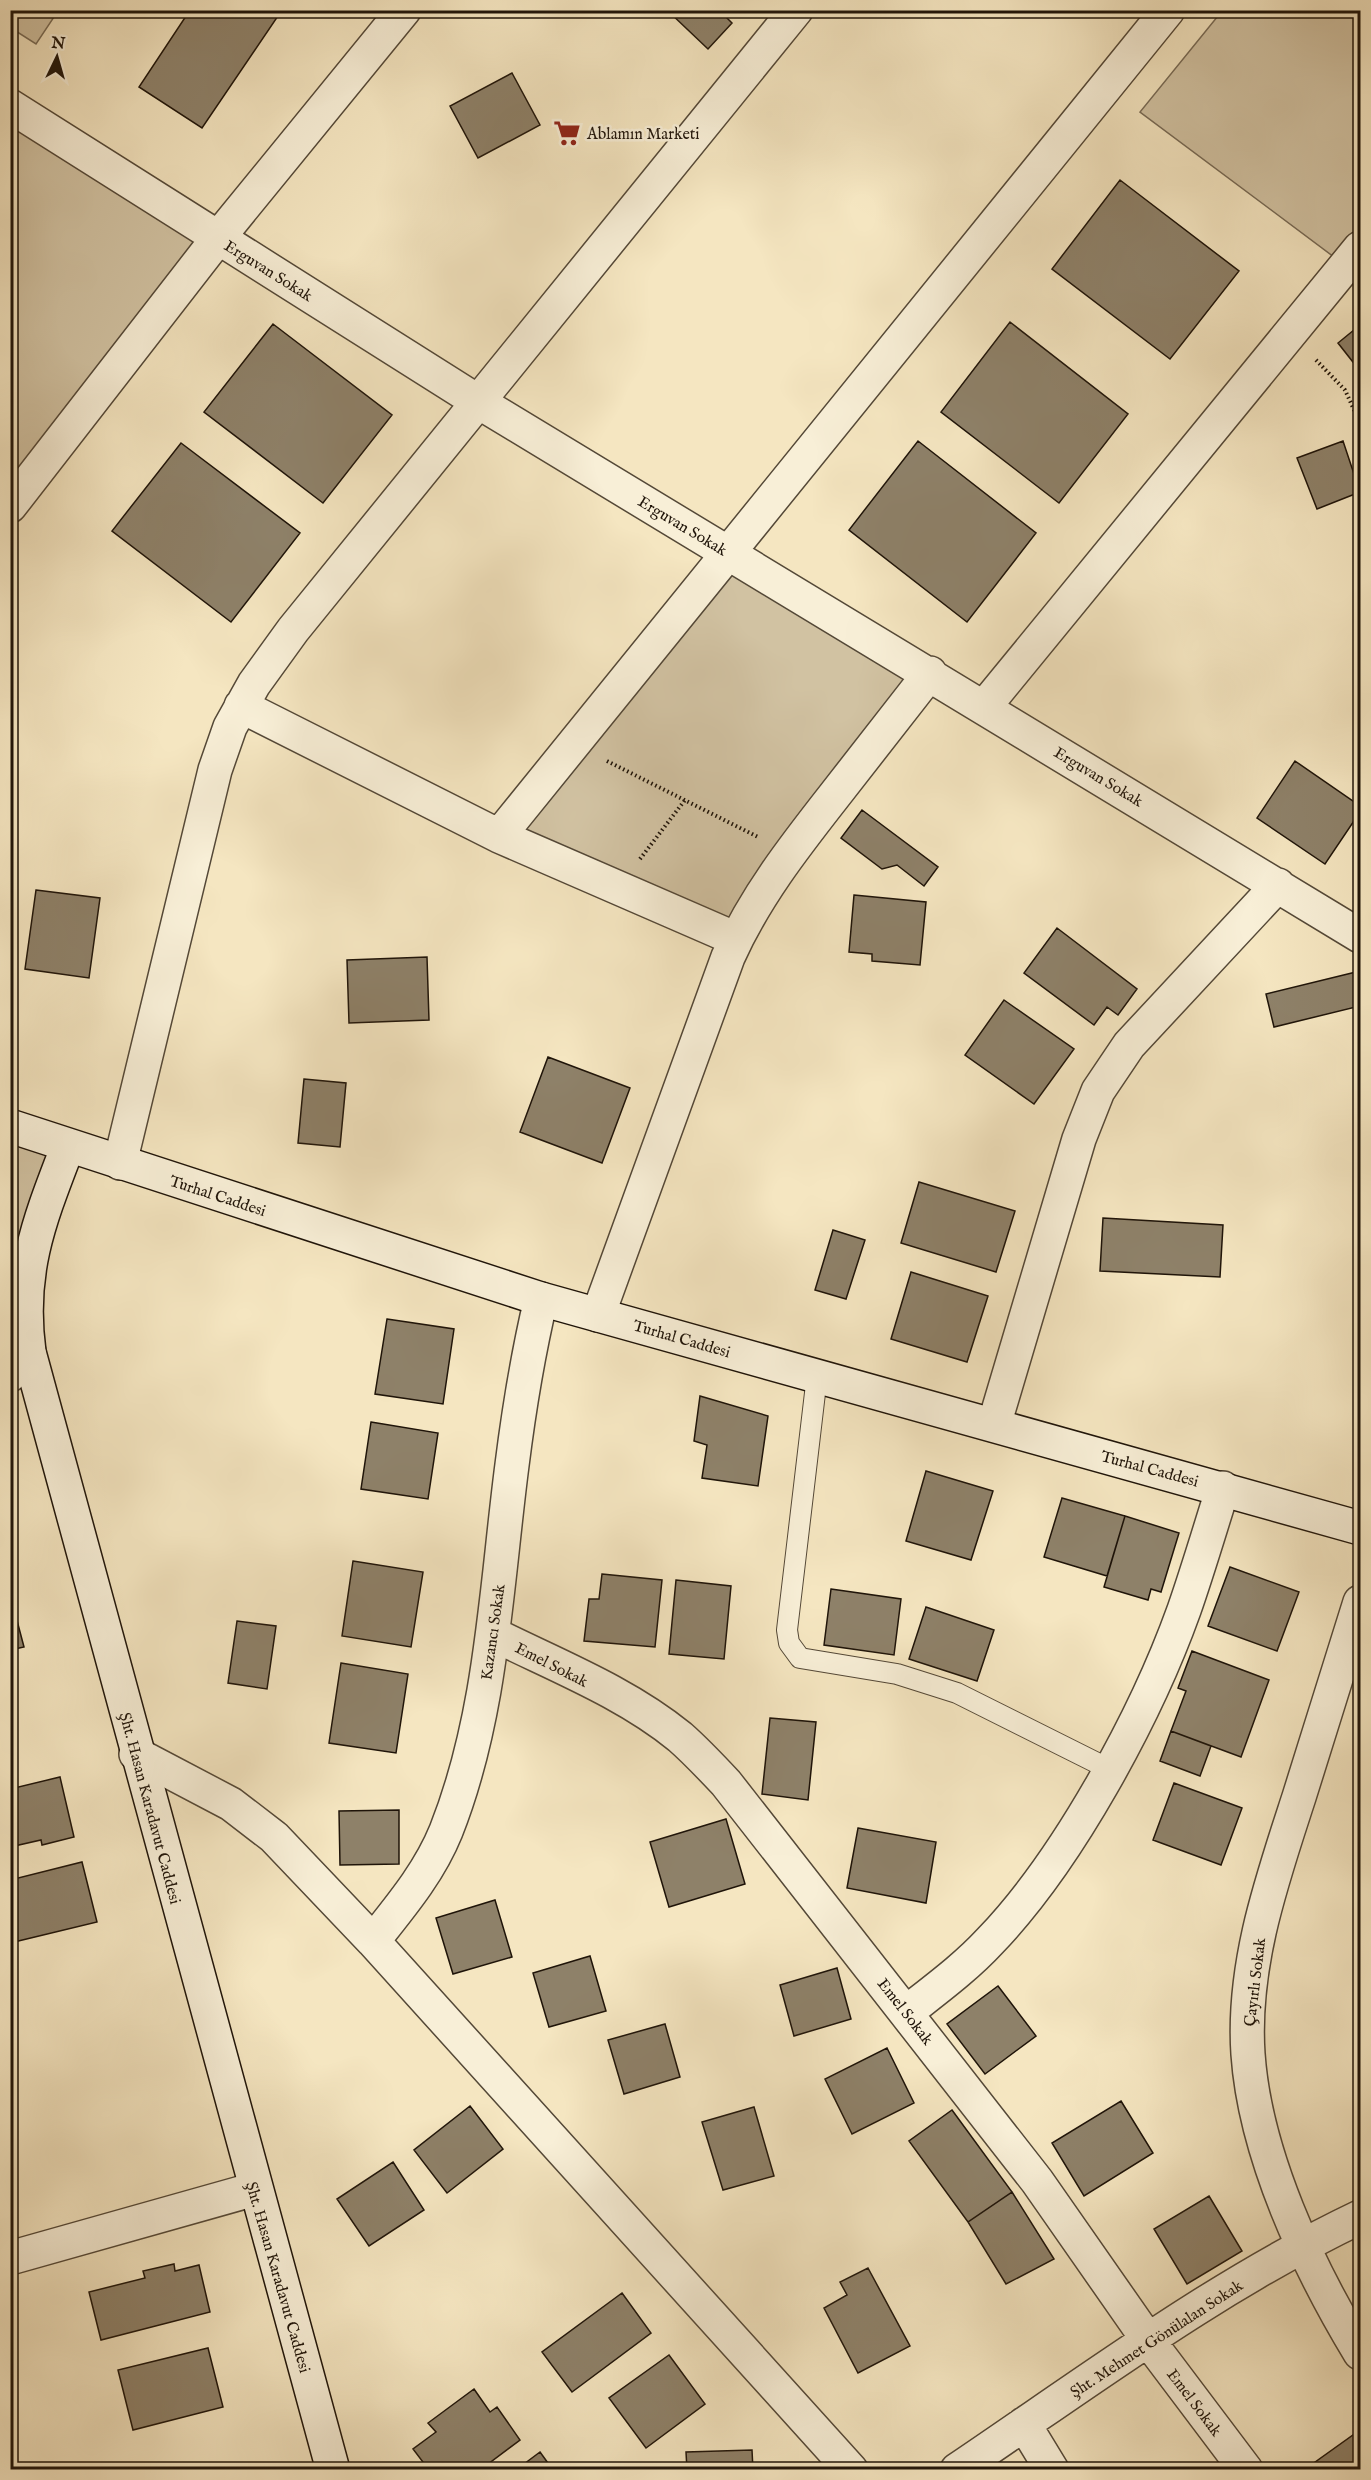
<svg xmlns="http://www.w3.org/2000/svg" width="1371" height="2480" font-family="'IM FELL English',serif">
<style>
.green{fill:#d1c2a2;stroke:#786b56;stroke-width:1.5}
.building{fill:#8e8169;stroke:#1f1409;stroke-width:1.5}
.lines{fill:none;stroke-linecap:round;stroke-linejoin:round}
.lane-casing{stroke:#544837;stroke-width:22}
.street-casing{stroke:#544837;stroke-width:36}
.secondary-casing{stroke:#1f1409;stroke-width:36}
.path{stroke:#1f1409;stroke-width:4;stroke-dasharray:1.5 3;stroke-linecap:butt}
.lane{stroke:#f8efd7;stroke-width:20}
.street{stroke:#f8efd7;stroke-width:33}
.secondary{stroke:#f8efd7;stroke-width:33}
.labels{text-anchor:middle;stroke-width:5;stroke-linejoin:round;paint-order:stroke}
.poi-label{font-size:16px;fill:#1f1409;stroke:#f8efd7;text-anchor:start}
.street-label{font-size:16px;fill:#1f1409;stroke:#f8efd7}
</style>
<rect width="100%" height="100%" fill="#f5e6c1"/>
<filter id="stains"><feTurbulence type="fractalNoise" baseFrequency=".00333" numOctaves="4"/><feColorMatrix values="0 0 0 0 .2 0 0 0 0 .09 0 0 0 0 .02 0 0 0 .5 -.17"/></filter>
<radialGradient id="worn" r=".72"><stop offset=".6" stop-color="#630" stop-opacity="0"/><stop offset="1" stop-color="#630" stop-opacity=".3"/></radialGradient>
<path class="green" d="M10 11 11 10 58 11 36 44 11 28Z
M1222 11H1360V248L1346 266 1140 112Z
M11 106 218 238 11 506Z
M729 552 930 673 741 929 499 836Z
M11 1126 68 1146 11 1375Z"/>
<path class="building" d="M190 10H270L278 16 202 128 139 87Z
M667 10H719L732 23 708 49Z
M512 73 540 125 478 158 450 106Z
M1120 180 1239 271 1170 359 1052 269Z
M1010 322 1128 414 1059 503 941 412Z
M273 324 392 415 323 503 204 412Z
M1360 325V371L1338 343Z
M918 441 1036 533 967 622 849 530Z
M1343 441 1360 492 1317 509 1297 458Z
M181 443 300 533 231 622 112 531Z
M1295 761 1360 806V812L1325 864 1257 818Z
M862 810 938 867 924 886 897 865 882 869 841 838Z
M36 890 100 898 89 978 25 969Z
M854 895 926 902 920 965 872 961V954L849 952Z
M1057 928 1137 989 1118 1015 1107 1007 1094 1025 1024 973Z
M427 957 429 1020 349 1023 347 960Z
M1360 971V1006L1274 1027 1266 994Z
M1004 1000 1074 1049 1034 1104 965 1055Z
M548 1057 630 1088 602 1163 520 1132Z
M304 1079 346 1083 340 1147 298 1143Z
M919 1182 1015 1211 996 1272 901 1243Z
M1103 1218 1223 1225 1220 1277 1100 1271Z
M833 1230 865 1240 846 1299 815 1290Z
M911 1272 988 1296 967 1362 891 1339Z
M387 1319 454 1329 443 1404 375 1394Z
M700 1396 768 1416 758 1486 702 1478 707 1445 694 1441Z
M371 1422 438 1433 428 1499 361 1489Z
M926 1471 993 1491 971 1560 906 1541Z
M1062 1498 1125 1516 1107 1576 1044 1557Z
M1125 1516 1179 1533 1161 1592 1151 1589 1148 1600 1104 1587Z
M353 1561 423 1572 411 1647 342 1636Z
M1230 1567 1299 1592 1277 1651 1208 1626Z
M602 1574 662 1580 655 1647 584 1641 589 1599H599Z
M676 1580 731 1586 724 1659 669 1654Z
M831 1589 901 1599 894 1655 824 1645Z
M10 1594 24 1647 10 1650Z
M926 1607 994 1630 977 1681 909 1659Z
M237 1621 276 1626 267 1689 228 1683Z
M1192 1651 1269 1680 1241 1757 1171 1731 1186 1691 1178 1688Z
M341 1663 408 1674 396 1753 329 1743Z
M770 1718 816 1722 808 1800 762 1794Z
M1171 1731 1211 1746 1200 1776 1160 1761Z
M60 1777 74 1837 42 1845 41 1840 10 1847V1789Z
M1174 1783 1242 1808 1221 1865 1153 1840Z
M399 1810V1864L340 1865 339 1811Z
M726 1819 745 1884 669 1907 650 1842Z
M858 1828 936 1842 926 1903 847 1888Z
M82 1862 97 1922 10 1943V1880Z
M495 1900 512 1957 453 1974 436 1918Z
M590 1956 606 2011 549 2027 533 1973Z
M837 1968 851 2019 794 2036 780 1985Z
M998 1986 1036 2036 985 2074 947 2024Z
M665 2024 680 2077 624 2094 608 2040Z
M887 2048 914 2103 852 2134 825 2079Z
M1121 2101 1153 2153 1084 2196 1052 2143Z
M470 2106 503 2149 447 2193 414 2150Z
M754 2107 774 2176 723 2190 702 2122Z
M952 2110 1012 2192 968 2222 909 2141Z
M393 2162 424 2210 369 2246 337 2199Z
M1012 2192 1054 2259 1006 2284 968 2222Z
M1209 2196 1242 2251 1187 2284 1154 2229Z
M174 2264 175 2271 199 2265 210 2312 101 2340 89 2292 145 2278 143 2271Z
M868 2268 910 2346 858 2373 824 2308 847 2295 840 2282Z
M622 2293 651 2333 572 2392 542 2352Z
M208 2348 223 2407 133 2430 118 2370Z
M669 2355 705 2404 646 2448 609 2398Z
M474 2389 490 2412 497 2407 520 2440 480 2470H429L413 2449 436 2432 428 2423Z
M1360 2430V2470H1304Z
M752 2450 753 2470H687L686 2452Z
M540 2452 553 2470H516Z"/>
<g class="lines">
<defs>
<path id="lane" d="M817 1376 787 1630 789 1643 800 1658 897 1674 957 1693 1109 1769"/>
<path id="street" d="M10 106 477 401 1360 936
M10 506 218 238 404 10
M241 706 499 836 1168 10
M985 706 1360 248
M499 836 736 939
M120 1163 215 770 230 727 254 684 293 630 796 10
M598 1315 728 957C755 897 794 847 834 796 866 755 898 714 930 673
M10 1375 29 1352
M994 1425 1079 1139 1098 1091 1129 1045 1278 885
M1360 1602C1340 1667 1319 1732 1299 1797 1272 1880 1242 1965 1248 2054 1255 2155 1308 2267 1360 2353
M493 1634C555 1665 625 1692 680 1737 696 1751 711 1767 726 1783L1037 2181 1148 2340 1246 2470
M136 1754 231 1804 274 1837 373 1941 851 2470
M373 1941C400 1907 429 1873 446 1831 492 1715 496 1588 512 1465 519 1409 528 1354 541 1299
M907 2012C936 1989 965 1968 990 1941 1068 1860 1146 1716 1184 1610 1198 1570 1210 1529 1223 1488
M10 2258 255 2189
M1024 2424 1052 2470
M957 2470C1089 2381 1217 2285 1360 2217"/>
<path id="secondary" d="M10 1126 541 1299 1360 1528
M68 1146C40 1219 18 1271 29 1352L333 2470"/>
</defs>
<use href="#lane" class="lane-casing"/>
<use href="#street" class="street-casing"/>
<use href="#secondary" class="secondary-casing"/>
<path class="path" d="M1316 360 1345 390 1360 423
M607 761 758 837
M640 859 685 800"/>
<use href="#lane" class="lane"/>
<use href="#street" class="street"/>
<use href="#secondary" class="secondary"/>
</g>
<defs>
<symbol id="supermarket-bare" viewBox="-9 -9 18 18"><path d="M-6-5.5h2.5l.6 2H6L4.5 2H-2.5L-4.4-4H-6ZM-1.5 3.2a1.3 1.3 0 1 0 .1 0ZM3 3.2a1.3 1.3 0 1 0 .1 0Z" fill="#8f2418" stroke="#f8efd7" stroke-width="2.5" paint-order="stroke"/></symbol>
</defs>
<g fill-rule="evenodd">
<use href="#supermarket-bare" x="548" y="114" width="38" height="38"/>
</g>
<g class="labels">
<g class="poi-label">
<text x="587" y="139">Ablamın Marketi</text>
</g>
<g class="street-label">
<text transform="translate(269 270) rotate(32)" y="6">Erguvan Sokak</text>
<text transform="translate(683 525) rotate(31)" y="6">Erguvan Sokak</text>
<text transform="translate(1099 776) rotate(31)" y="6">Erguvan Sokak</text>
<text transform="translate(218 1195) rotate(18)" y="6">Turhal Caddesi</text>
<text transform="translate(682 1338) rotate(16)" y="6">Turhal Caddesi</text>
<text transform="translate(1150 1468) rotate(15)" y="6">Turhal Caddesi</text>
<text transform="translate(492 1632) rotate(-82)" y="6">Kazancı Sokak</text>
<text transform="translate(552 1664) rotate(27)" y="6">Emel Sokak</text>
<text transform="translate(151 1808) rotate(75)" y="6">Şht. Hasan Karadavut Caddesi</text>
<text transform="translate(1254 1982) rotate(-83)" y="6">Çayırlı Sokak</text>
<text transform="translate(906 2011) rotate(52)" y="6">Emel Sokak</text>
<text transform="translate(279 2277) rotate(74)" y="6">Şht. Hasan Karadavut Caddesi</text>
<text transform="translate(1156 2338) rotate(-33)" y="6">Şht. Mehmet Gönülalan Sokak</text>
<text transform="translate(1195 2402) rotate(53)" y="6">Emel Sokak</text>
</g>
</g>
<rect width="1371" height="2480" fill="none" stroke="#f5e6c1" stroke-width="36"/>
<rect x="12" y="12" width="1347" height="2456" fill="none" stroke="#1f1409" stroke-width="3"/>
<rect x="18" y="18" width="1335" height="2444" fill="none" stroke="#1f1409" stroke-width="1.5"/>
<g transform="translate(57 57) rotate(5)" stroke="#f8efd7" stroke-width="4.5" paint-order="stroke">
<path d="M0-4.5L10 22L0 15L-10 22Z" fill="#1f1409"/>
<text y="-9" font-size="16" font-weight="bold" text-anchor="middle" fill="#1f1409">N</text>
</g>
<rect width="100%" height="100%" filter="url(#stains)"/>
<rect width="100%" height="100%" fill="url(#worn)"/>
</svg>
